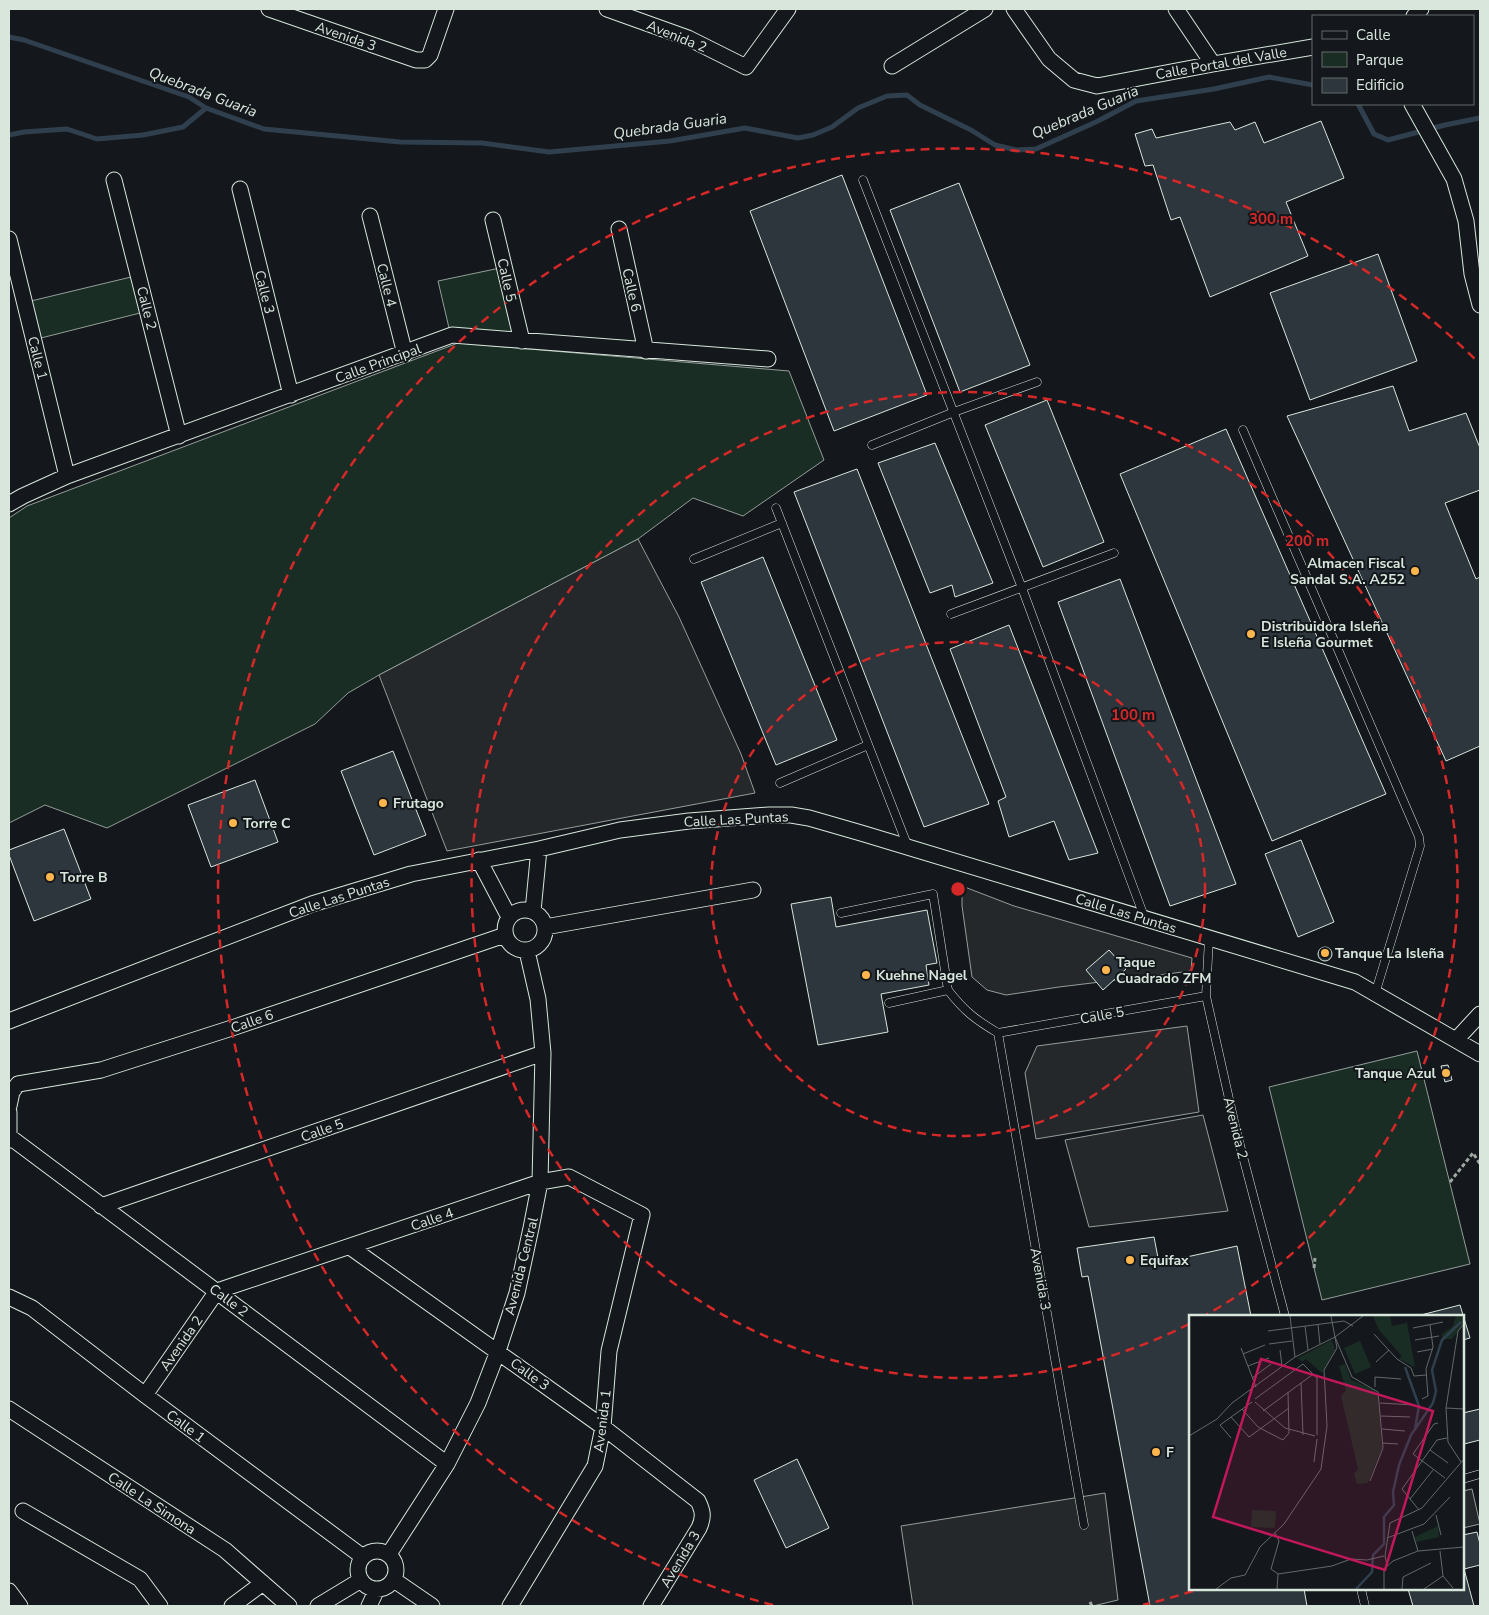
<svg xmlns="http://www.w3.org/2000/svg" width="1489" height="1615" font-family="'Nunito Sans',sans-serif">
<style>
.green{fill:#1a2d24;stroke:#939e99}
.parking{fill:#24282b;stroke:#939e99}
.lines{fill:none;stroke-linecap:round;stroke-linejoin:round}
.stream{stroke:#2f3f4d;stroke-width:5}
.building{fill:#2c363c;stroke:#d8e6dc}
.lane-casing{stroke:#d8e6dc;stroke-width:9}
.street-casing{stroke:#d8e6dc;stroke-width:17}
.path{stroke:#9da8a2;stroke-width:3;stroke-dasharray:4 2.5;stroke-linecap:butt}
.lane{stroke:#14181c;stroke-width:8}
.street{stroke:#14181c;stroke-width:15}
.ring{fill:none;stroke:#d62828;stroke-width:2.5;stroke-dasharray:9 6}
.poi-dot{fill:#ffb74d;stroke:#14181c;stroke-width:2}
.labels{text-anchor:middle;stroke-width:4;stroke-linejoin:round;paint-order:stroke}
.street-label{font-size:14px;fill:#d8e6dc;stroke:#14181c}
.poi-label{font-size:14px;font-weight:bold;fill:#d8e6dc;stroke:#14181c;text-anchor:start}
.water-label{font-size:15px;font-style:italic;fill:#d8e6dc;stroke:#14181c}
.inset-river{fill:none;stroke:#2f3f4d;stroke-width:2.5}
.inset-road{fill:none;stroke:#626a69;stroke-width:1}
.view{fill:#c2185b;fill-opacity:0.15;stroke:#c2185b;stroke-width:2.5}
.inset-edge{fill:none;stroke:#d8e6dc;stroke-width:2.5}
.centre{fill:#d62828;stroke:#14181c;stroke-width:2.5}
.ring-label{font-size:15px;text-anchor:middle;font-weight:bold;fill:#d62828;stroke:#14181c;stroke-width:4;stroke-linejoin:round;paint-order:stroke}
</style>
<rect width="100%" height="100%" fill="#14181c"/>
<path class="green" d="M500 268 514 333 449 328 438 281Z
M131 277 140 313 41 338 31 301Z
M458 343 789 371 824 460 743 516 693 498 638 539 379 675 348 693 315 724 107 828 45 805 9 823V518L27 506Z
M1417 1051 1470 1264 1322 1300 1269 1087Z"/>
<path class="parking" d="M638 539 679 617 741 754 755 793 447 851 379 675Z
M962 886 1014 906 1192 958 1191 971 1059 987 1006 995 987 990 972 977 962 906Z
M1187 1026 1199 1112 1036 1139 1025 1073 1037 1046Z
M1203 1115 1228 1211 1089 1227 1065 1140Z
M1472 1489 1480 1524 1463 1528V1491Z
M1105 1493 1118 1600 1093 1606H913L901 1526Z"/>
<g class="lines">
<path class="stream" d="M9 37 24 40 189 97 206 108 264 129 400 142 482 143 549 152 670 141 745 128 798 138 813 135 832 127 858 108 887 96 907 95 920 105 971 130 995 145 1016 150 1036 149 1098 121 1136 101 1214 89 1269 77 1313 85
M1358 104 1374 134 1388 140 1445 125 1480 118
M9 135 24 132 67 129 97 139 143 135 183 127 206 108"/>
</g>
<path class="building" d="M1321 121 1344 178 1286 202 1308 256 1210 297 1180 217 1171 220 1153 165 1145 166 1135 134 1152 129 1156 138 1230 122 1235 130 1255 122 1264 143Z
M842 175 927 395 834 431 750 211Z
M959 183 1030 365 960 392 890 210Z
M1378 254 1417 361 1310 400 1270 293Z
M1393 386 1409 431 1466 413 1480 448V490L1445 503 1476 579 1480 577V746L1446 761 1287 416Z
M1047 400 1104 542 1043 567 985 425Z
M1226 429 1386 794 1272 841 1120 474Z
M935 443 993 583 955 597 952 585 930 593 878 463Z
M857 469 989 804 924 827 794 492Z
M763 557 837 740 776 765 701 582Z
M1120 579 1236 884 1170 906 1058 602Z
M1009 625 1098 853 1069 860 1054 821 1009 837 998 801 1006 797 950 649Z
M393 751 426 835 374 855 341 771Z
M255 780 278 842 211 867 188 805Z
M64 829 91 899 34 921 9 855V850Z
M1301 840 1334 922 1298 937 1265 854Z
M831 897 836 927 927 910 937 963 926 965 929 985 881 994 888 1032 818 1045 791 904Z
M1318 954a7 7 0 1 1 14 0a7 7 0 1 1-14 0Z
M1109 950 1126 969 1103 990 1086 970Z
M1448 1065 1452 1080 1445 1082 1441 1066Z
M1154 1237 1159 1263 1237 1246 1251 1316H1190V1589H1304L1307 1606H1150L1088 1276 1082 1277 1077 1248Z
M1460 1305 1470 1338 1463 1340V1316H1417Z
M1480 1409V1440L1464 1444V1449H1463V1413Z
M797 1459 829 1528 786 1548 754 1480Z
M1477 1532 1480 1544V1565L1464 1569 1474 1606H1413L1408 1589H1463V1535Z"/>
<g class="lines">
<defs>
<path id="lane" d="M863 180 1022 588 1145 919
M1243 430 1419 837 1420 846 1375 994
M872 445 954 412 1037 382
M776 508 908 847
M694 559 782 523
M951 614 1114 553
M780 783 868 745
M841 913 933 894 948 990
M1209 938 1206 996 1236 1130 1285 1316
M889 1003 948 990C964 1011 976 1020 998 1033
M998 1033 1084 1525
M998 1033 1206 996
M1463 1479 1480 1474
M1361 1589 1365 1606"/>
<path id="street" d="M269 9 416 60H425L430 55 446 9
M607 9 688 38 746 67 788 9
M1014 9 1049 59 1074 80 1097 86 1213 64 1313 47
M1176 9 1213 64
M1414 16 1421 9
M892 66 985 9
M1412 104 1454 179 1466 221 1472 274 1480 305
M114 180 179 436
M240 189 291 395
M370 216 405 354
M493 220 522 341
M619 229 646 351
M9 239 67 476
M9 504 23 496 67 476 452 335 768 359
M479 860 509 917
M505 930a20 20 0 1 1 40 0a20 20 0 1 1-40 0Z
M533 911 539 849
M545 927 753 890
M9 1021 312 904 411 874 539 849 620 830 689 821 769 815H791L809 818 861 833 1355 982 1480 1054
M1456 1040 1480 1014
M9 1106 12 1092 18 1084 101 1070 235 1027 505 935
M9 1112V1140
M10 1137 447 1464
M101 1206 543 1053
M350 1247 603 1427 698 1501C703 1511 704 1517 699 1528L651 1606
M217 1291 540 1182 569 1177 642 1215 609 1351 603 1427 595 1466 510 1606
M9 1297 32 1308 145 1395 363 1557
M145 1395 217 1291
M9 1409 225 1550 289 1606
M23 1511 140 1579 160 1606
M358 1570a19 19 0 1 1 38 0a19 19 0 1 1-38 0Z
M389 1554 447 1464 478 1403 498 1351 517 1293 531 1228 540 1182 543 1053 538 999 527 951
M394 1580 432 1606
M9 1591 20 1606
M232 1606 263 1583
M318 1606 361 1580
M369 1606 377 1589"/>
</defs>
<use href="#lane" class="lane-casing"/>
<use href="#street" class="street-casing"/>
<path class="path" d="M1450 1182 1473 1153 1480 1164
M1314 1268 1315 1258
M1090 1602 1092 1606"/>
<use href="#lane" class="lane"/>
<use href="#street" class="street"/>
</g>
<g class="ring">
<circle cx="958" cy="889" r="247"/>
<path d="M1189 1324A493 493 0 1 1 1204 1316"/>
<path d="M1193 1591A740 740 0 0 1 1143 1605M773 1605A740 740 0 1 1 1477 361"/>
</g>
<g class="poi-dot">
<circle cx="1415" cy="571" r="5"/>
<circle cx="1251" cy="634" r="5"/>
<circle cx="383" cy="803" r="5"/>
<circle cx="233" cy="823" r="5"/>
<circle cx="50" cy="877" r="5"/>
<circle cx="1325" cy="953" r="5"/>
<circle cx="1106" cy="970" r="5"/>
<circle cx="866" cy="975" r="5"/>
<circle cx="1446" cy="1073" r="5"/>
<circle cx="1130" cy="1260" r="5"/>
<circle cx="1156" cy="1452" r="5"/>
</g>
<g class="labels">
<g class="street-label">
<text transform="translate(346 36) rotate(19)" y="5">Avenida 3</text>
<text transform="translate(677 36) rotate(22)" y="5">Avenida 2</text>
<text transform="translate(1221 63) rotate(-10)" y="5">Calle Portal del Valle</text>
<text transform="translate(507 280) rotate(77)" y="5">Calle 5</text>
<text transform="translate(387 285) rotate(76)" y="5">Calle 4</text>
<text transform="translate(632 290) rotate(77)" y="5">Calle 6</text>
<text transform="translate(265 292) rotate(76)" y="5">Calle 3</text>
<text transform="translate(147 308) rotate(76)" y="5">Calle 2</text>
<text transform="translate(38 358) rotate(76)" y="5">Calle 1</text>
<text transform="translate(378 363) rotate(-20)" y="5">Calle Principal</text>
<text transform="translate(736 819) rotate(-3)" y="5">Calle Las Puntas</text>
<text transform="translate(339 897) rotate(-18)" y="5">Calle Las Puntas</text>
<text transform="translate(1126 913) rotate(17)" y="5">Calle Las Puntas</text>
<text transform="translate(1102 1015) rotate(-10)" y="5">Calle 5</text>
<text transform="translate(252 1021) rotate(-19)" y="5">Calle 6</text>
<text transform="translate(1236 1128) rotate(76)" y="5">Avenida 2</text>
<text transform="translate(322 1130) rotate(-19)" y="5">Calle 5</text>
<text transform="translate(432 1219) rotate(-19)" y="5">Calle 4</text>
<text transform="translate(521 1266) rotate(-76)" y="5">Avenida Central</text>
<text transform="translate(1041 1279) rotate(80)" y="5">Avenida 3</text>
<text transform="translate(229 1300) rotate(37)" y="5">Calle 2</text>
<text transform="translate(181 1343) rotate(-55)" y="5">Avenida 2</text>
<text transform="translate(530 1374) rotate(36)" y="5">Calle 3</text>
<text transform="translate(602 1421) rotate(-83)" y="5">Avenida 1</text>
<text transform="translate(186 1426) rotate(37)" y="5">Calle 1</text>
<text transform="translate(152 1503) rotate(33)" y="5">Calle La Simona</text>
<text transform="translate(680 1559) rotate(-59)" y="5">Avenida 3</text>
</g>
<g class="poi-label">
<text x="1405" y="568" text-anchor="end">Almacen Fiscal<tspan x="1405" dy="16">Sandal S.A. A252</tspan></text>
<text x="1261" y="631">Distribuidora Isleña<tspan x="1261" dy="16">E Isleña Gourmet</tspan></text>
<text x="393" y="808">Frutago</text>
<text x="243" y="828">Torre C</text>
<text x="60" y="882">Torre B</text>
<text x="1335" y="958">Tanque La Isleña</text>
<text x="1116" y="967">Taque<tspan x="1116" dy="16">Cuadrado ZFM</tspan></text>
<text x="876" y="980">Kuehne Nagel</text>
<text x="1436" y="1078" text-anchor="end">Tanque Azul</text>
<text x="1140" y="1265">Equifax</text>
<text x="1166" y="1457">F</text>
</g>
<g class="water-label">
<text transform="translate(203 92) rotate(21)" y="5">Quebrada Guaria</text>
<text transform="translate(1085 112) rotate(-23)" y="5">Quebrada Guaria</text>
<text transform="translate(670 126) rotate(-8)" y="5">Quebrada Guaria</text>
</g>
</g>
<g transform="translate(1189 1315)">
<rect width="275" height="275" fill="#14181c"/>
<path d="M184 1H201L203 11 218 8 226 52 210 44 213 41 190 15ZM267 1H275V8L263 24H253V19L264 11ZM143 25 146 35 133 58 117 44 113 47 109 43ZM171 26 182 52 166 59 155 33ZM156 49 162 65 186 75 189 82 193 134 179 168 168 169 165 159 169 154 152 81 157 75 150 51ZM63 195 87 196 86 213 62 212ZM249 211 250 222 227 227 226 222Z" fill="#1a2d24"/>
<path class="inset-river" d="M216 52 230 91 226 114M167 274 183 257 184 240 195 229V202L205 190 204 177 210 150 222 120 244 88 247 76 243 55 253 25 272 7"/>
<path class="inset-road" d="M101 1 106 42M129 10 131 29M116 11 119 35M224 13 254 7M79 16 155 6 164 11M185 19 208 44 222 53 225 61 237 60M146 22 163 62 189 77 194 133 181 166M226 25 250 21M80 29 103 26M52 33 67 72M91 35 93 51M228 37 244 34M54 39 76 30M187 47 200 35M59 51 80 43M63 63 82 49M112 68 114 120M186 72V62L212 64M66 84 114 49 128 63V120M233 84 239 81 237 54 244 32 241 10M66 87 96 113 126 121M191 88 225 90M257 93 275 94M53 94 69 112 94 125 100 118 99 77M74 96 123 60M192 101 221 102M42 102 60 122 100 93M249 108 245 109 224 139 256 163M193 114 216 116M0 121 28 104 43 88 106 42 146 22 174 1M42 123 31 110 63 87M193 128 209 129M241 135 259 148M125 147 128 124M272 147 259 127 257 93 269 16 275 9M221 184 244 155M230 195 213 174 248 125 258 123M247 200 252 220M223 216 229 236M86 218 90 226 82 254 89 259M198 223 235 209 261 182M251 236 254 261 264 273M198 250 196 241 201 208 233 193 275 144M89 259 143 251 162 244 178 245 195 241M27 274 42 263 56 260 71 232 95 209 132 154 138 111 135 55 148 33 142 1M88 274 89 259M195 274V254L204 246 229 236 275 232M213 274 214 262 242 248M235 274 254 261"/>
<path class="view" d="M72 44 244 96 196 255 24 202Z"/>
<rect width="275" height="275" class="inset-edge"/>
</g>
<circle cx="958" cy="889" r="8" class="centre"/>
<g class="ring-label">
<text x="1271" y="224">300 m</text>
<text x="1307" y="546">200 m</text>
<text x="1133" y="720">100 m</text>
</g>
<rect width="1489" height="1615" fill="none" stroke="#d8e6dc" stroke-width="20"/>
<rect x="1312" y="15" width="162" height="90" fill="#14181c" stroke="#626a69"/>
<rect x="1322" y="31" width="25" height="8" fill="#14181c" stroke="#626a69"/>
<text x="1356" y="40" font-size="15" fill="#d8e6dc">Calle</text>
<rect x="1322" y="52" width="25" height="15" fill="#1a2d24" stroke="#626a69"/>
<text x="1356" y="65" font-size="15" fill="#d8e6dc">Parque</text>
<rect x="1322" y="78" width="25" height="15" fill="#2c363c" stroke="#626a69"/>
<text x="1356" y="90" font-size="15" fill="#d8e6dc">Edificio</text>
</svg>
